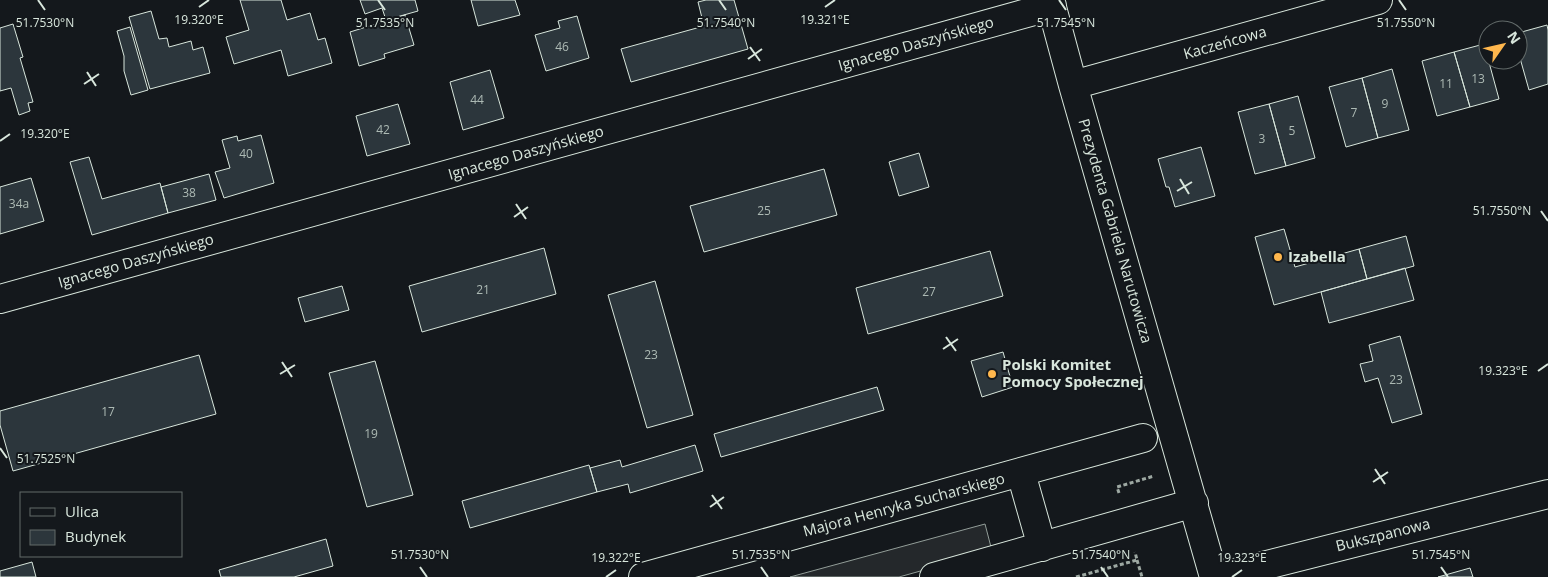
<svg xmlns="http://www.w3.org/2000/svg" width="1548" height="577" font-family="'Open Sans',sans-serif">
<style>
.parking{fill:#24282b;stroke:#939e99}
.building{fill:#2c363c;stroke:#d8e6dc}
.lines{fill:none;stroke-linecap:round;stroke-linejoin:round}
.street-casing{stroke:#d8e6dc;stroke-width:30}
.path{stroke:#9da8a2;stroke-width:3;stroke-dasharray:4 2.5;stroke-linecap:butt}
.street{stroke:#14181c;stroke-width:28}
.ticks{fill:none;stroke:#d8e6dc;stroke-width:2}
.poi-dot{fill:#ffb74d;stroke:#14181c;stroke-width:2}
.labels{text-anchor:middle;stroke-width:4;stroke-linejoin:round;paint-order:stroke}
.number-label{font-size:12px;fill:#adbab4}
.street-label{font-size:15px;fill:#d8e6dc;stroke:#14181c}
.poi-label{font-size:15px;font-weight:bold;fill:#d8e6dc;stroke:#14181c;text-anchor:start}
.ticks-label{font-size:12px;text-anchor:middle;fill:#d8e6dc;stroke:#14181c;stroke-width:4;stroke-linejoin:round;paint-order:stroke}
</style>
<rect width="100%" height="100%" fill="#14181c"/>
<path class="parking" d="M985 524 992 551 899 577H790Z"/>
<path class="building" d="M240 0H281L287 20 310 13 318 40 325 38 332 63 288 76 281 50 234 64 226 37 249 30Z
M360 0H415L418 11 386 20 382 8 365 14Z
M471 0H515L520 15 478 26Z
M706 0H734L748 49 631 82 621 49 704 26 698 2Z
M151 11 159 39 167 38 169 47 191 41 193 50 203 47 210 73 150 89 129 17Z
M405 15 414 45 384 54 385 58 359 66 350 32Z
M577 16 589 58 546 71 535 35 560 28 558 21Z
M13 24 23 57 20 58 33 102 28 103 30 111 19 115 11 88 0 91V28Z
M1547 25 1548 30V84L1529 90 1518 51V33Z
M130 27 148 90 131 95 124 71V56L117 31Z
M1484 44 1499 99 1470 107 1454 52Z
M1454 52 1470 107 1437 116 1422 61Z
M1392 69 1409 130 1378 138 1362 78Z
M490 70 504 118 463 130 450 82Z
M1362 78 1378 138 1346 147 1329 87Z
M1298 96 1315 158 1286 166 1269 104Z
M398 104 410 144 367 156 356 116Z
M1269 104 1286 166 1255 174 1238 112Z
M261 135 274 183 224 198 215 172 230 168 222 140 237 136 238 141Z
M1201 147 1215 196 1175 207 1169 187H1166L1158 159Z
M919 153 929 187 899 196 889 162Z
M89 157 102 199 160 183 168 213 92 235 70 162Z
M824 169 837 215 704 252 690 206Z
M209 174 216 200 168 213 161 187Z
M31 178 44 221 0 234V187Z
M1284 229 1295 267 1359 249 1367 279 1274 305 1255 237Z
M1406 236 1414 266 1367 279 1359 249Z
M544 248 556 294 422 332 409 286Z
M990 251 1003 296 868 334 856 288Z
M1405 268 1414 300 1329 323 1321 292Z
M655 281 693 415 647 428 608 295Z
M342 286 349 310 305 322 298 298Z
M1400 336 1422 414 1392 423 1378 378 1365 382 1360 364 1373 361 1369 345Z
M1003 352 1013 387 982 397 971 361Z
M199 355 216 414 13 471 0 425V411Z
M375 361 413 495 367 507 329 373Z
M877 387 884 410 721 457 714 434Z
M695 445 703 471 630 493 628 484 597 492 590 468 620 460 622 467Z
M589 465 597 492 470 528 462 501Z
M326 539 333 566 294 577H221L219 570Z
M32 562 36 577H0V571Z
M1470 568 1473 577H1438Z"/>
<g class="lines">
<defs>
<path id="street" d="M1050 0 1073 85 1214 577
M1073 85 1378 0
M0 299 1052 6
M1021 473 1042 547
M643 577 1143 438
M934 577 1194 503
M1219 577 1548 494"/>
</defs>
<use href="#street" class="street-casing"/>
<path class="path" d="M1119 493 1117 487 1154 476
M1137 560 1142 577
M1076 577 1137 560 1135 552"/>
<use href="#street" class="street"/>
</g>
<path class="ticks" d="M38 0 45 10M378 0 385 10M719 0 726 10M1059 0 1066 10M1399 0 1406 10M199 7 209 0M825 7 835 0M750 47 760 61M748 59 762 49M87 72 96 86M84 84 99 74M0 141 10 134M1180 179 1189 194M1177 191 1192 182M516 204 526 219M1541 211 1548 221M514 217 528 207M946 337 956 351M943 349 958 339M282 362 292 377M1538 371 1548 364M280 374 295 365M0 448 7 458M1375 469 1385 484M1373 482 1388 472M712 495 722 509M710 507 724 497M420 567 427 577M761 567 768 577M1101 567 1108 577M1441 567 1448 577M606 577 616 570M1232 577 1242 570"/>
<g class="poi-dot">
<circle cx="1278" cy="257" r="5"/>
<circle cx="992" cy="374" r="5"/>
</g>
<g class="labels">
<g class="number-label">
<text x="562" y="51">46</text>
<text x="1478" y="83">13</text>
<text x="1446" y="88">11</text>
<text x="477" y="104">44</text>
<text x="1385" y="108">9</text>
<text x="1354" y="117">7</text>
<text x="383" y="134">42</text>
<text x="1292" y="135">5</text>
<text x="1262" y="143">3</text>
<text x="246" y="158">40</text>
<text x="189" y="197">38</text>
<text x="19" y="208">34a</text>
<text x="764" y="215">25</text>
<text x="483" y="294">21</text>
<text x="929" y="296">27</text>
<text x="651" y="359">23</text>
<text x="1396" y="384">23</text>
<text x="108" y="416">17</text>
<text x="371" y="438">19</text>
</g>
<g class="street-label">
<text transform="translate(1225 43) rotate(-16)" y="5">Kaczeńcowa</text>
<text transform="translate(916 44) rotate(-16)" y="5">Ignacego Daszyńskiego</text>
<text transform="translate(526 153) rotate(-16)" y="5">Ignacego Daszyńskiego</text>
<text transform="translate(1115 231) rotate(74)" y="5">Prezydenta Gabriela Narutowicza</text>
<text transform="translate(136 261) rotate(-16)" y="5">Ignacego Daszyńskiego</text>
<text transform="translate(904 505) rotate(-15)" y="5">Majora Henryka Sucharskiego</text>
<text transform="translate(1383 535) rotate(-14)" y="5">Bukszpanowa</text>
</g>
<g class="poi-label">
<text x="1288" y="262">Izabella</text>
<text x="1002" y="370">Polski Komitet<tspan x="1002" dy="17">Pomocy Społecznej</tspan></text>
</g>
</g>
<g class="ticks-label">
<text x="199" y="24">19.320°E</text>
<text x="825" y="24">19.321°E</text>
<text x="45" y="27">51.7530°N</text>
<text x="385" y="27">51.7535°N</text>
<text x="726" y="27">51.7540°N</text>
<text x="1066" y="27">51.7545°N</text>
<text x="1406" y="27">51.7550°N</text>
<text x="45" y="138">19.320°E</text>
<text x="1502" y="215">51.7550°N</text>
<text x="1503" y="375">19.323°E</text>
<text x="46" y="463">51.7525°N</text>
<text x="420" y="559">51.7530°N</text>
<text x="761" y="559">51.7535°N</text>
<text x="1101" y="559">51.7540°N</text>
<text x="1441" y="559">51.7545°N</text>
<text x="616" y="562">19.322°E</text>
<text x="1242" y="562">19.323°E</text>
</g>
<rect x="20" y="492" width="162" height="65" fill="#14181c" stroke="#626a69"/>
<rect x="30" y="508" width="25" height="8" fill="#14181c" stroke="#626a69"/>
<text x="65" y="517" font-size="15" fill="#d8e6dc">Ulica</text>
<rect x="30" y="530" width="25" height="15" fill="#2c363c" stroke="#626a69"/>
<text x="65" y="542" font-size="15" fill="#d8e6dc">Budynek</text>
<g transform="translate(1503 45) rotate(56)"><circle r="24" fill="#14181c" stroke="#626a69"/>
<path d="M0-4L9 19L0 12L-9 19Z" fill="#ffb74d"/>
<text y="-8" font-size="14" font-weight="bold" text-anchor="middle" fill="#d8e6dc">N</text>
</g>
</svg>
